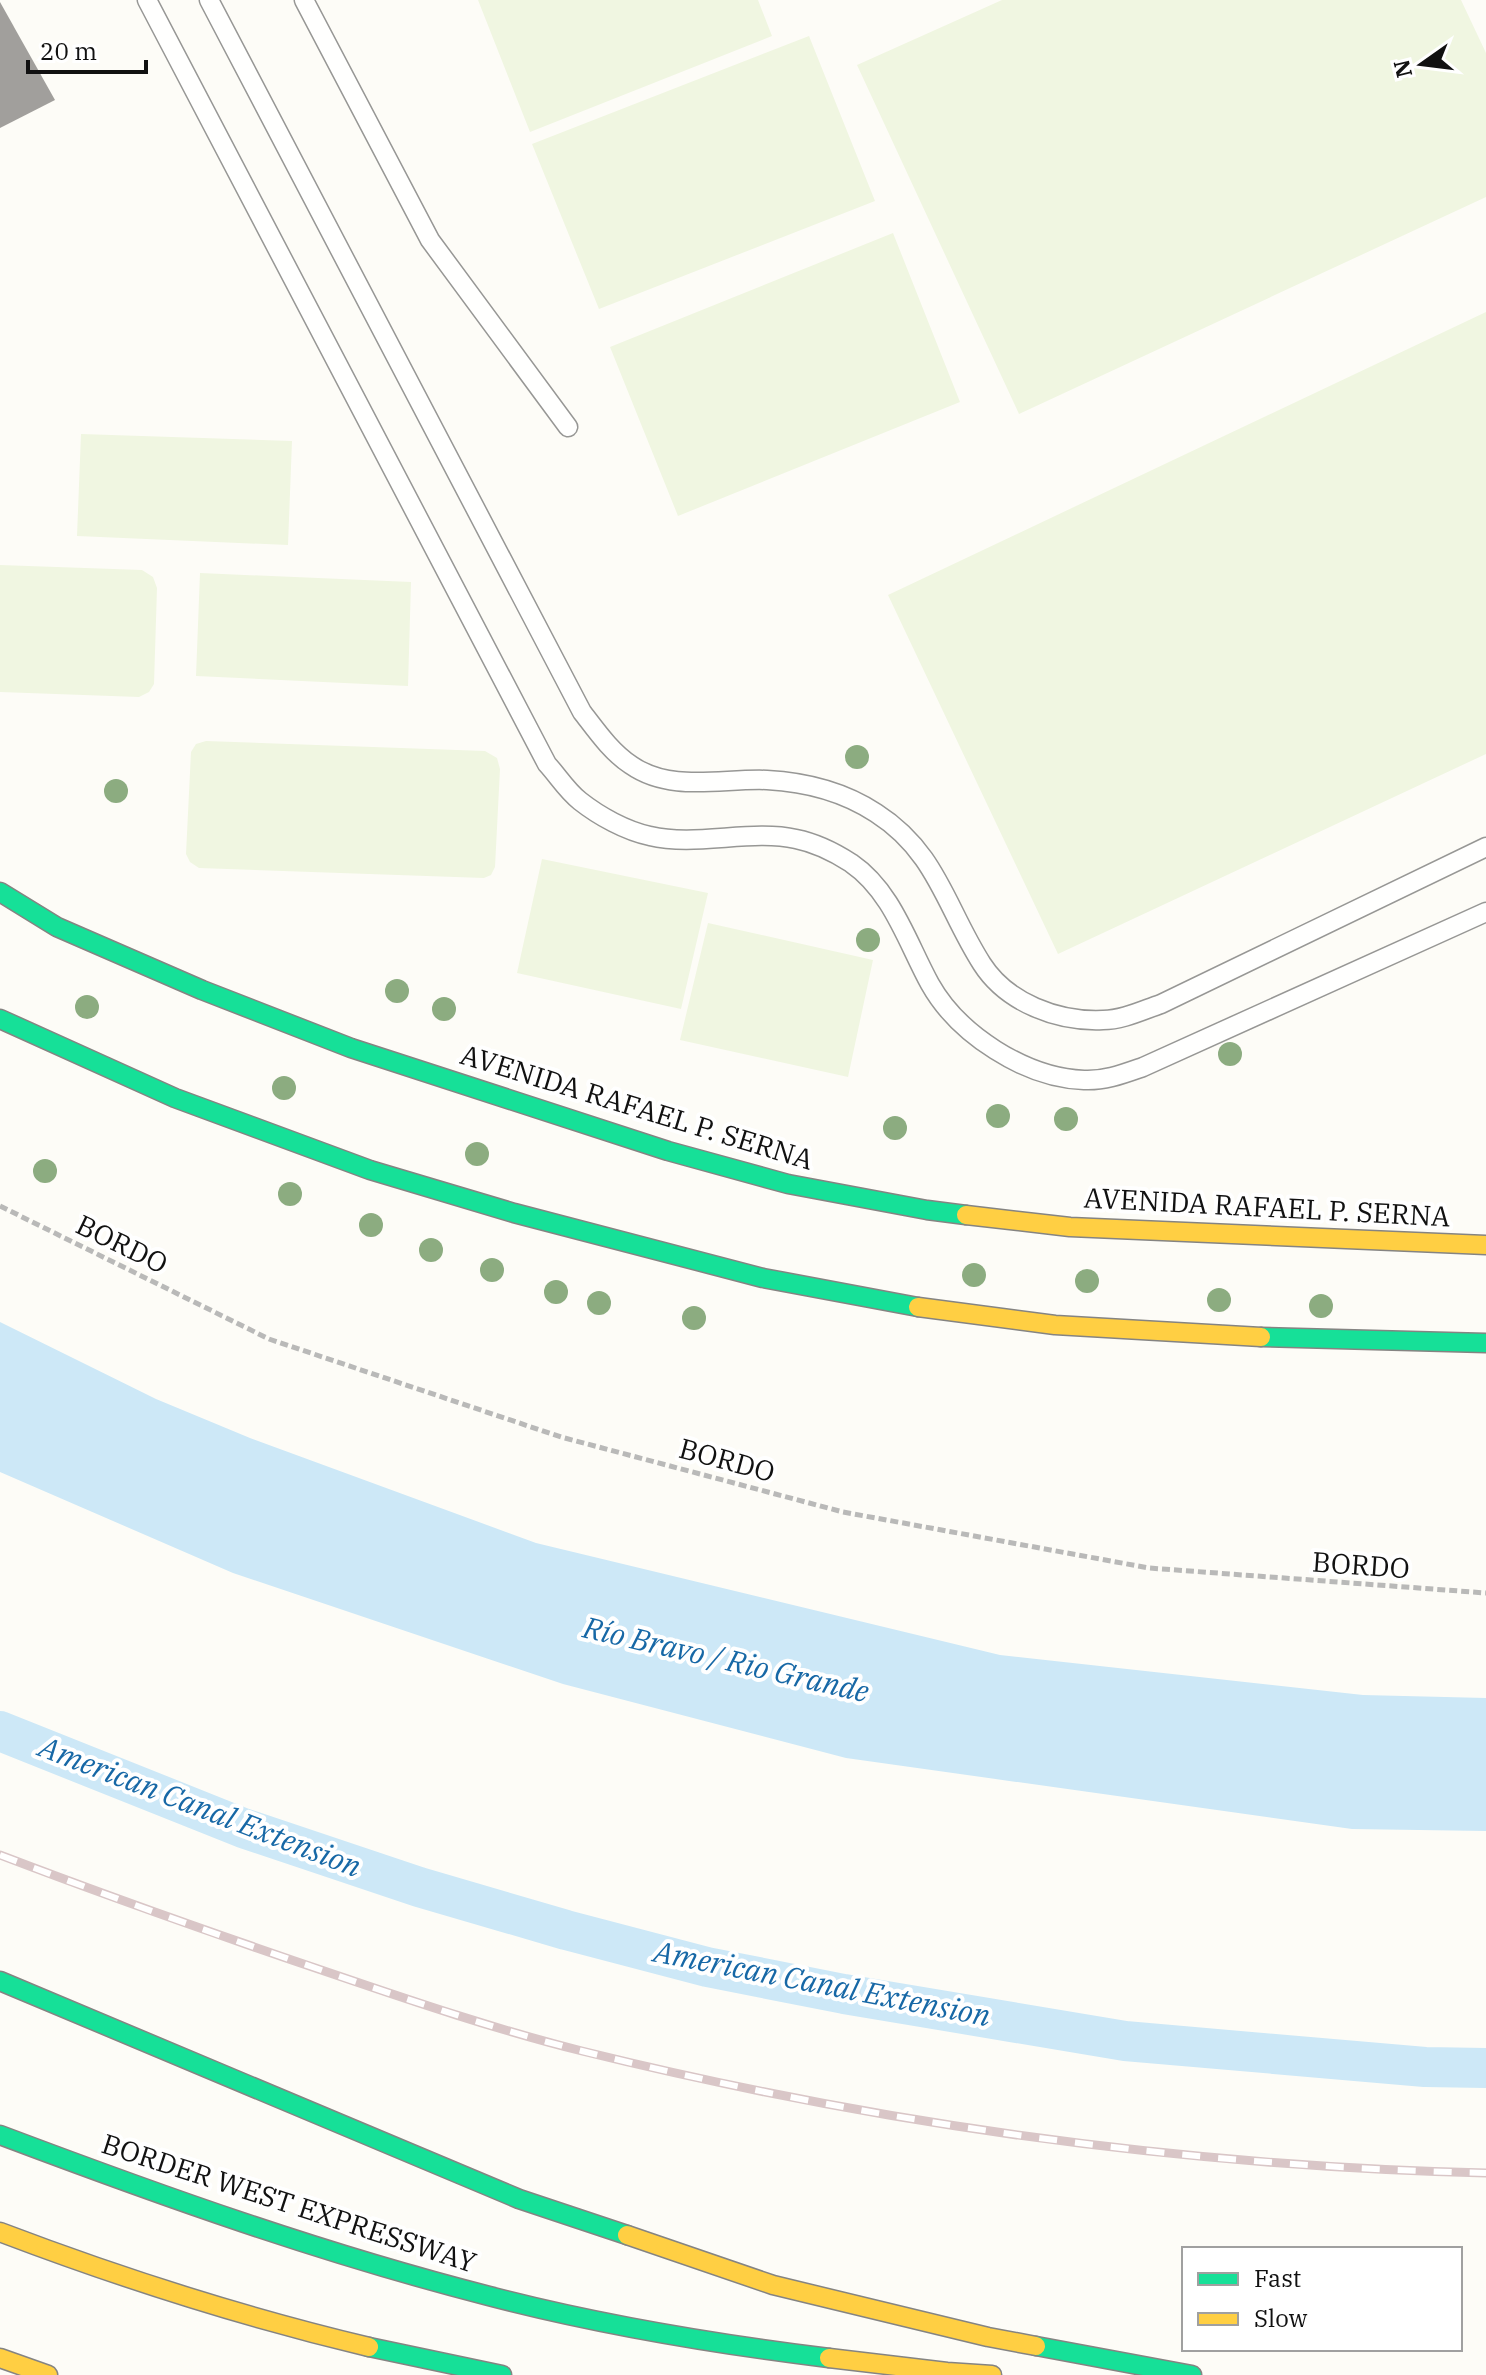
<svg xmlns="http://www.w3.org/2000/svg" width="1486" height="2375" font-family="'IBM Plex Serif',serif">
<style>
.pitch{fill:#f0f6e1}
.water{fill:#cde8f7}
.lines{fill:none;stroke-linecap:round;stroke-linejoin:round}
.canal{stroke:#cde8f7;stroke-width:40}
.building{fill:#a19f9c}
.lane-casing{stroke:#979795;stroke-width:21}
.fast-casing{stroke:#858482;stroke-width:21}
.slow-casing{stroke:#858482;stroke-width:21}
.path{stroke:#b9b9b8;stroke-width:5;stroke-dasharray:8 4;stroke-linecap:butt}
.lane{stroke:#fffffe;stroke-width:18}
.fast{stroke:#16e098;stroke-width:18}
.slow{stroke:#ffcf43;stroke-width:18}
.rail-casing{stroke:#d9c6c7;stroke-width:9}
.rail{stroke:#fff;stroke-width:6;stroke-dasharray:18;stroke-linecap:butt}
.tree{fill:#8cac80}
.labels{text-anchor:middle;stroke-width:8;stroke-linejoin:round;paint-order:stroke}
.street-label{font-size:28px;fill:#111;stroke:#fff}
.water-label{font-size:30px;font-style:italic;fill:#1768a6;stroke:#fff}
</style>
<rect width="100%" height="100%" fill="#fdfcf7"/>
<path class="pitch" d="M478 0H758L772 36 530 132Z
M1002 0H1461L1486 53V197L1019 414 857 65Z
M809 36 875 201 599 309 532 144Z
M893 233 960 402 678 516 610 347Z
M1486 312V754L1058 954 888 595Z
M81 434 292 441 288 545 77 536Z
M0 565 142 570 153 577 157 588 154 684 149 692 139 697 0 692Z
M200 573 411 582 408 686 196 676Z
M206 741 485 751 497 758 500 769 495 867 491 875 484 878 199 868 190 862 186 854 191 752 196 744Z
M542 859 708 893 681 1009 517 973Z
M708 923 873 960 848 1077 680 1040Z"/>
<path class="water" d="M0 1322 156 1399 250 1438 536 1543 1000 1655 1363 1695 1486 1698V1831L1352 1829 846 1758 563 1684 233 1573 0 1472Z"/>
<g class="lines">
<path class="canal" d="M0 1731 243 1828 419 1887 566 1930 707 1967 844 1994 1125 2041 1425 2067 1486 2068"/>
</g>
<path class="building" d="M0 2 55 100 0 128Z"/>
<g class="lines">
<defs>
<path id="lane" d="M147 0 547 764C558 776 567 791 580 801 599 816 626 831 650 836 696 847 751 829 796 839 816 843 834 852 851 863 892 891 907 942 930 984 958 1034 1025 1078 1084 1080 1105 1081 1123 1074 1143 1067L1486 912
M209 0 582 712C596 730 611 752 631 765 671 793 722 778 767 780 805 782 844 792 876 813 937 852 946 908 982 964 1007 1003 1058 1022 1103 1020 1123 1020 1143 1010 1161 1004L1486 847
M304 0 430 240 568 427"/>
<path id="fast" d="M0 892 57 927 202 990 351 1048 668 1151 788 1184 927 1210 966 1215
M0 1019 175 1098 370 1170 514 1213 763 1278 918 1307
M1261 1337 1486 1343
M0 1981 519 2199 627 2235
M0 2135C162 2196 321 2253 489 2296 600 2325 715 2344 829 2358
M1036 2346 1192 2375
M369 2347 502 2375"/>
<path id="slow" d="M966 1215 1070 1227 1486 1245
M918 1307 1055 1325 1261 1337
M0 2232C121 2278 243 2317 369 2347
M627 2235 773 2285 988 2337 1036 2346
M0 2358 48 2375
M829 2358 947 2372 992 2375"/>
</defs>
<use href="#lane" class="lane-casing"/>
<use href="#fast" class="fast-casing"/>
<use href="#slow" class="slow-casing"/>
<path class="path" d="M0 1206 269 1339 561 1437 843 1512 1149 1568 1486 1593"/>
<use href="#lane" class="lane"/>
<use href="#fast" class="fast"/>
<use href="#slow" class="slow"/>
<defs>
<path id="rail" d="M0 1855C110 1897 221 1936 333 1974 415 2002 498 2030 582 2051 878 2124 1181 2166 1486 2173"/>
</defs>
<use href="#rail" class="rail-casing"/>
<use href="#rail" class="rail"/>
</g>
<g class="tree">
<circle cx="857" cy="757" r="12"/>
<circle cx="116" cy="791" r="12"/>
<circle cx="868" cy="940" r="12"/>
<circle cx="397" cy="991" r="12"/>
<circle cx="87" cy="1007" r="12"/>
<circle cx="444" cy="1009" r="12"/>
<circle cx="1230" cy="1054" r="12"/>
<circle cx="284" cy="1088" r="12"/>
<circle cx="998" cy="1116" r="12"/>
<circle cx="1066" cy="1119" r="12"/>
<circle cx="895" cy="1128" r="12"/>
<circle cx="477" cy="1154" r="12"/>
<circle cx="45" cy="1171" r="12"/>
<circle cx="290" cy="1194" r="12"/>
<circle cx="371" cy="1225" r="12"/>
<circle cx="431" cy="1250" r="12"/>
<circle cx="492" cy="1270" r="12"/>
<circle cx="974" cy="1275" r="12"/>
<circle cx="1087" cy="1281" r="12"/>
<circle cx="556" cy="1292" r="12"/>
<circle cx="1219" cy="1300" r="12"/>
<circle cx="599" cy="1303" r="12"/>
<circle cx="1321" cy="1306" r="12"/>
<circle cx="694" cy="1318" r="12"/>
</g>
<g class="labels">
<g class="street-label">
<text transform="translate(637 1107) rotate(17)" y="10">AVENIDA RAFAEL P. SERNA</text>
<text transform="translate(1267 1207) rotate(3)" y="10">AVENIDA RAFAEL P. SERNA</text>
<text transform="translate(122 1244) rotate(26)" y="10">BORDO</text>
<text transform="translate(727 1460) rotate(15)" y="10">BORDO</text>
<text transform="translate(1361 1565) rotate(4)" y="10">BORDO</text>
<text transform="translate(289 2203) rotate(18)" y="10">BORDER WEST EXPRESSWAY</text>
</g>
<g class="water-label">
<text transform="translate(726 1660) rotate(13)" y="10">Río Bravo / Rio Grande</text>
<text transform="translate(200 1807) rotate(21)" y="10">American Canal Extension</text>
<text transform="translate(822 1984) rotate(11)" y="10">American Canal Extension</text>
</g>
</g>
<rect x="1182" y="2247" width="280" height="104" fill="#ffffff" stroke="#a0a0a0" stroke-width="2"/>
<rect x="1198" y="2273" width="40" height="12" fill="#16e098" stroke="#a0a0a0" stroke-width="2"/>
<text x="1254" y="2287" font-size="24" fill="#111111">Fast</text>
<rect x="1198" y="2313" width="40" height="12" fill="#ffcf43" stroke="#a0a0a0" stroke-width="2"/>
<text x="1254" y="2327" font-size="24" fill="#111111">Slow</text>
<g transform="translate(1422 64) rotate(256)" stroke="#ffffff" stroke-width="6" paint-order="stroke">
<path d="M0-6L14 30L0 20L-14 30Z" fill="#111111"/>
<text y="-12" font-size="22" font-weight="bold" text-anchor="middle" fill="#111111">N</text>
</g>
<path d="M28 60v12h118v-12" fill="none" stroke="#111111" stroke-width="4"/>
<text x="40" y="60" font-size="24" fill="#111111" stroke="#ffffff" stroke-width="6" paint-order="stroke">20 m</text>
</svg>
